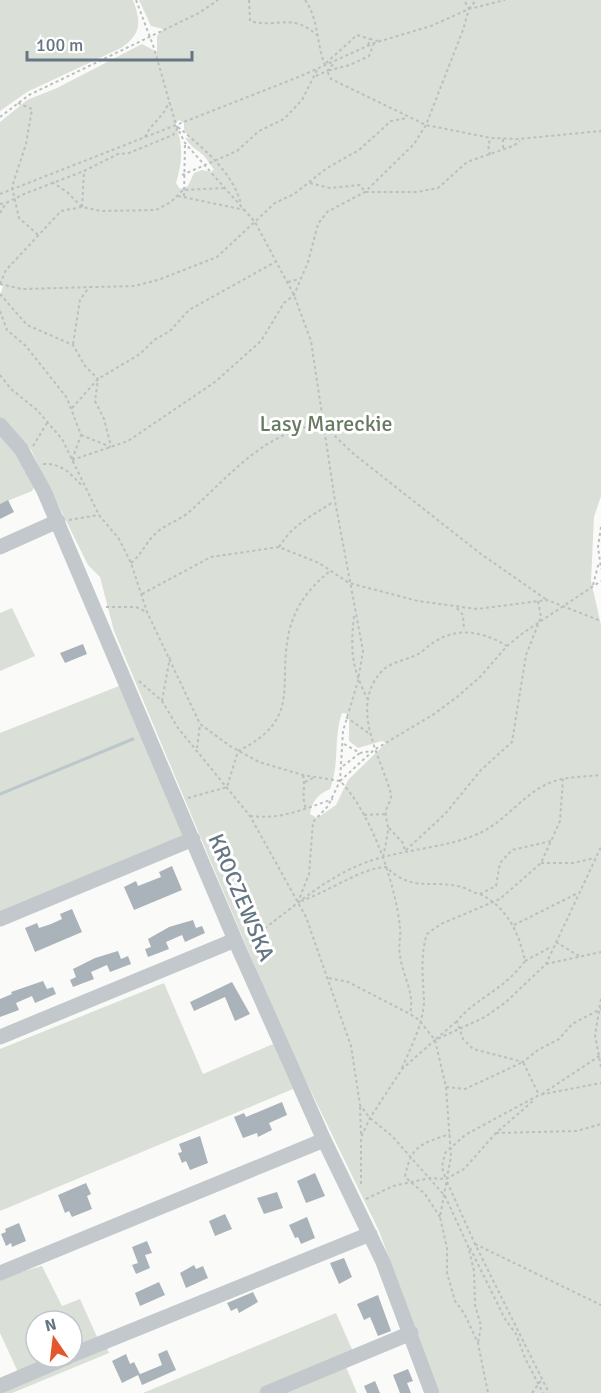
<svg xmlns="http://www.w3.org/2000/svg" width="601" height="1393" font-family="Signika,sans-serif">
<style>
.green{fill:#dadfd7;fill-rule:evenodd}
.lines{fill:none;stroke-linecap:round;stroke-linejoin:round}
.stream{stroke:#bbc7cb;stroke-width:3}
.building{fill:#aab3b9}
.path{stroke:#bbbfc2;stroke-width:2;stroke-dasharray:3 3;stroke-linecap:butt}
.minor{stroke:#c3c8cc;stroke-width:15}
.labels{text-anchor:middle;stroke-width:6;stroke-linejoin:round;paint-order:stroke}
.park-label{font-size:22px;fill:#687a64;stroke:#fff}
.street-label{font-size:22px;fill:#657683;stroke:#fff}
</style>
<rect width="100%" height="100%" fill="#fafaf8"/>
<path class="green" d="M0 0H133C141 22 142 34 121 48L27 92 0 111Z
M139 0H601V496L594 517 591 581 601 625V1393H440L379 1231 284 1036 114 631 100 577 88 565 31 450 0 419V296L3 286 0 281V122L27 100 57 88 142 44 157 52V36L163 29 151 26ZM179 120 184 123V130L190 139 185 137C190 147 197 149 204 156 207 159 210 165 214 169L211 172 202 170 194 173 188 186 180 189 176 183C182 165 184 142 175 125ZM342 713 349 714V741L358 748 382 741 386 743 348 780 336 805 317 818 310 814C312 801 318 794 330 789 340 764 333 738 342 713Z
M0 432 12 445 36 484 32 491 0 504Z
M12 608 35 656 0 671V613Z
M119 686 186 834 0 912V733Z
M164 983 203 1074 273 1044 293 1089 0 1211V1049Z
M42 1266 62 1306 80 1299 98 1339 72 1350V1321H36V1357H55L18 1372 0 1333V1278Z
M336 1313 354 1354 259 1393H143Z
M106 1345 109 1353 12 1393H0Z
M346 1367 357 1393H284Z"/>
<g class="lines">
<path class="stream" d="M0 794 133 739"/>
</g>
<path class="building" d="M8 500 14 512 0 519V504Z
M83 644 87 654 65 663 60 653Z
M172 866 182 890 134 910 124 887 136 881 138 886 161 877 159 872Z
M72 909 82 932 35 952 25 928 37 923 39 928 51 924 62 919 60 914Z
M193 920 196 928 202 926 205 933 185 942 182 935 166 942 169 949 148 957 145 949 151 947 148 939 169 927Z
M118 951 121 959 128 956 131 964 110 972 107 965 91 972 94 979 73 987 70 980 76 977 73 969 95 958Z
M43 981 47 989 53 987 56 994 35 1003 32 996 16 1003 19 1010 0 1017V999L12 994 11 992Z
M232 982 250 1014 235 1021 225 997 194 1011 190 1002Z
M282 1102 287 1115 269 1123 272 1130 258 1137 257 1133 243 1138 234 1117 244 1113 246 1117Z
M200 1136 208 1163 190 1170 186 1161 182 1163 178 1153 182 1152 179 1144Z
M315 1173 325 1196 306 1203 297 1181Z
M86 1183 91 1194 87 1196 92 1209 72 1217 69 1211 65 1213 58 1195Z
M277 1192 283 1208 264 1214 257 1198Z
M225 1214 232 1229 215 1236 209 1221Z
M307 1217 315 1238 301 1244 298 1237 295 1238 289 1225Z
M19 1223 26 1241 12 1247 11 1243 6 1246 1 1234 6 1232 5 1229Z
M147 1241 152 1253 145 1255 150 1268 136 1274 132 1265 138 1263 132 1247Z
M344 1258 352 1277 339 1284 330 1263Z
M194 1265 196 1269 203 1266 208 1278 186 1288 180 1273Z
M159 1282 165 1295 140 1306 135 1293Z
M253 1292 258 1302 239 1313 237 1308 231 1311 227 1303Z
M378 1295 391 1331 378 1336 370 1317 364 1320 357 1304Z
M167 1350 176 1370 142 1385 138 1375 162 1365 158 1354Z
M126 1354 130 1364 134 1362 140 1374 122 1383 112 1361Z
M408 1369 413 1381 407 1383 411 1393H400L393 1375Z
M375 1381 380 1393H367L364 1386Z"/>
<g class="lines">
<path class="path" d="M136 0 154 48 176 125 185 143 255 222 294 295 311 341 335 501 363 651 358 681 343 731 340 781 328 806 313 822 309 874 298 902
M249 0 250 21C277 29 291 12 317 35
M305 0C319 19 316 43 325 65
M469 9 476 0
M374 43 369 56 350 65 327 71 331 79 426 125 491 138 518 139 601 131
M368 45 370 39 378 41
M326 63 357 35 370 39
M316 76 327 71 335 62
M18 103 32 109 26 144 12 187 19 218 38 235
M0 117 29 95 199 13 218 0
M178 127C204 149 232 171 241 204
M145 137C152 122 163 118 169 102
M503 139V150
M490 155 488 145 491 138
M182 175 237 151 259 131 284 119 302 100 318 68
M52 182 67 192 82 207
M310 183 330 188 360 185 365 192H417L438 188 467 162 513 146 520 141
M0 194 301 76 374 43 431 26 469 9 505 0
M178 196 245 210
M184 196 185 143
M0 204 6 203
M82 207 84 172
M0 213 6 203 24 194 84 171 118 154 129 153 173 135 178 128
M288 282 299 279
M0 284 22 289 134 286 158 280 217 257 275 203 294 194 327 168 359 150 391 121 408 118
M0 284 6 270 61 211 82 207 101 211 156 210 171 202 183 190 224 188
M0 294 27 325 73 345 85 366 98 379 95 401 104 419 111 446
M0 311 7 330 26 346 67 398 81 435 72 460
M73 344 80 300 89 287
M0 375 11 389 37 410 62 439 99 515 119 539 131 563 147 612 200 724 230 746 259 762 303 775 340 781C371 812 396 885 400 928 401 937 398 947 400 956 403 977 415 993 410 1014
M72 408 98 379 140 354 154 340 170 331 189 310 277 261
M81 435 111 447
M33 446 47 423
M72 460 128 441 215 382 261 341 284 303 294 295 308 262 318 224 327 212 365 192 414 144 426 125 463 30 469 9 464 0
M43 464C62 463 71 474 83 487
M69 520 99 515
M601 527 598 547 601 569
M279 547C293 524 312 516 333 502
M131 563C142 554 145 544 154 535 163 525 179 521 189 512 231 475 263 432 322 424L355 455 481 554 547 600
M593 585 599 562
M142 594 211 557 279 547 319 563 349 583 418 601 477 609 547 600 601 621
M106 607H136L147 612
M457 608 463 615 464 630
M354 616C350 652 352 668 368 700
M139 681 162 701 178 728 250 816 306 917 351 1046 360 1105 370 1118 392 1136 445 1196 468 1246 474 1271 475 1305 481 1326 478 1343
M162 701 170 657
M346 717 370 734
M344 744 360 753 372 751
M197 748 200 724
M343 766 360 753
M303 775C306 787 301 796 306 809
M340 781 374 750 434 714 457 697 480 677 507 646 523 633 601 581
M305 782 315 777
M188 798 227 787 238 751C303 719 277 685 289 632 295 606 310 587 330 571
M364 815 385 814
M250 816C281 820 304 809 333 799
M389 828 403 843 405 851 445 814 481 770 512 742 526 655 541 617 538 601
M383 857C385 848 387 839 388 829 388 823 385 817 386 811 387 805 392 800 391 794 381 757 349 708 381 672 393 659 412 661 425 649 451 626 479 629 507 646
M541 863H573L595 858
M480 894C507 907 519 933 525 961 503 991 477 997 457 1021L463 1039 473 1049 523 1062 538 1050 559 1039 572 1024 601 1009
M301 901C328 892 361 868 386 867 413 893 431 879 462 887 468 889 473 893 480 894L496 886 500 863 512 850 551 841
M514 925 576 894
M250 939C289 912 321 879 367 862 402 849 450 848 482 832 506 820 523 795 547 784 564 776 583 777 601 775
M556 942 579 956
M525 961 551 947
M546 964 601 952
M329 978 348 982 410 1014 419 1020 435 1040 446 1087 451 1156 440 1217 447 1248V1273L455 1301 464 1313 478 1343 488 1393
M601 999 595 1035 601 1067
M436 1039 457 1021
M402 1068C411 1047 424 1022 424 1000 423 979 420 954 427 934L441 924 500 899 541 863 560 821 563 779
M446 1087 465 1089 523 1062 539 1095
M542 1094 601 1055
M360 1107 361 1135
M496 1133 577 1131 601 1124
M445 1177 442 1167 445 1153 465 1135 539 1095 601 1083
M447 1182 475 1244 549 1393
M361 1184V1137L370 1118 402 1069 435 1040 485 1017 506 1002 546 964 601 847
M366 1199 393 1186 430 1178 446 1179 464 1169 496 1133 533 1101
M440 1217 425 1194 405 1177C411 1145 421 1144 450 1134
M475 1244 601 1305
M470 1248 505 1319 516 1334 525 1358 543 1393
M532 1393 542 1379"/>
<path class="minor" d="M0 425 21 449 44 491 238 947 324 1140 383 1262 432 1393
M0 547 58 521
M0 919 193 839
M0 1037 235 940
M0 1273 324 1140
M72 1355 370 1234
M0 1386 68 1357
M267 1393 411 1333"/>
</g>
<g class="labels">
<g class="park-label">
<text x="326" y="431">Lasy Mareckie</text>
</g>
<g class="street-label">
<text transform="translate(242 897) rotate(67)" y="8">KROCZEWSKA</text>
</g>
</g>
<g transform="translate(54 1339) rotate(346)"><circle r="28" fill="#ffffff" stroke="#c1c8cd" stroke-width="1.5"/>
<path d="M0-4.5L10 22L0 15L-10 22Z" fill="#e4572e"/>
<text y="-9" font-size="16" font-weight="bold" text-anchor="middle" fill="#657683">N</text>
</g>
<path d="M27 51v9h165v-9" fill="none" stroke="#657683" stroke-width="3"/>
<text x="36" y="51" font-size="18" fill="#657683" stroke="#ffffff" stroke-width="4.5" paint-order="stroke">100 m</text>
</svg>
